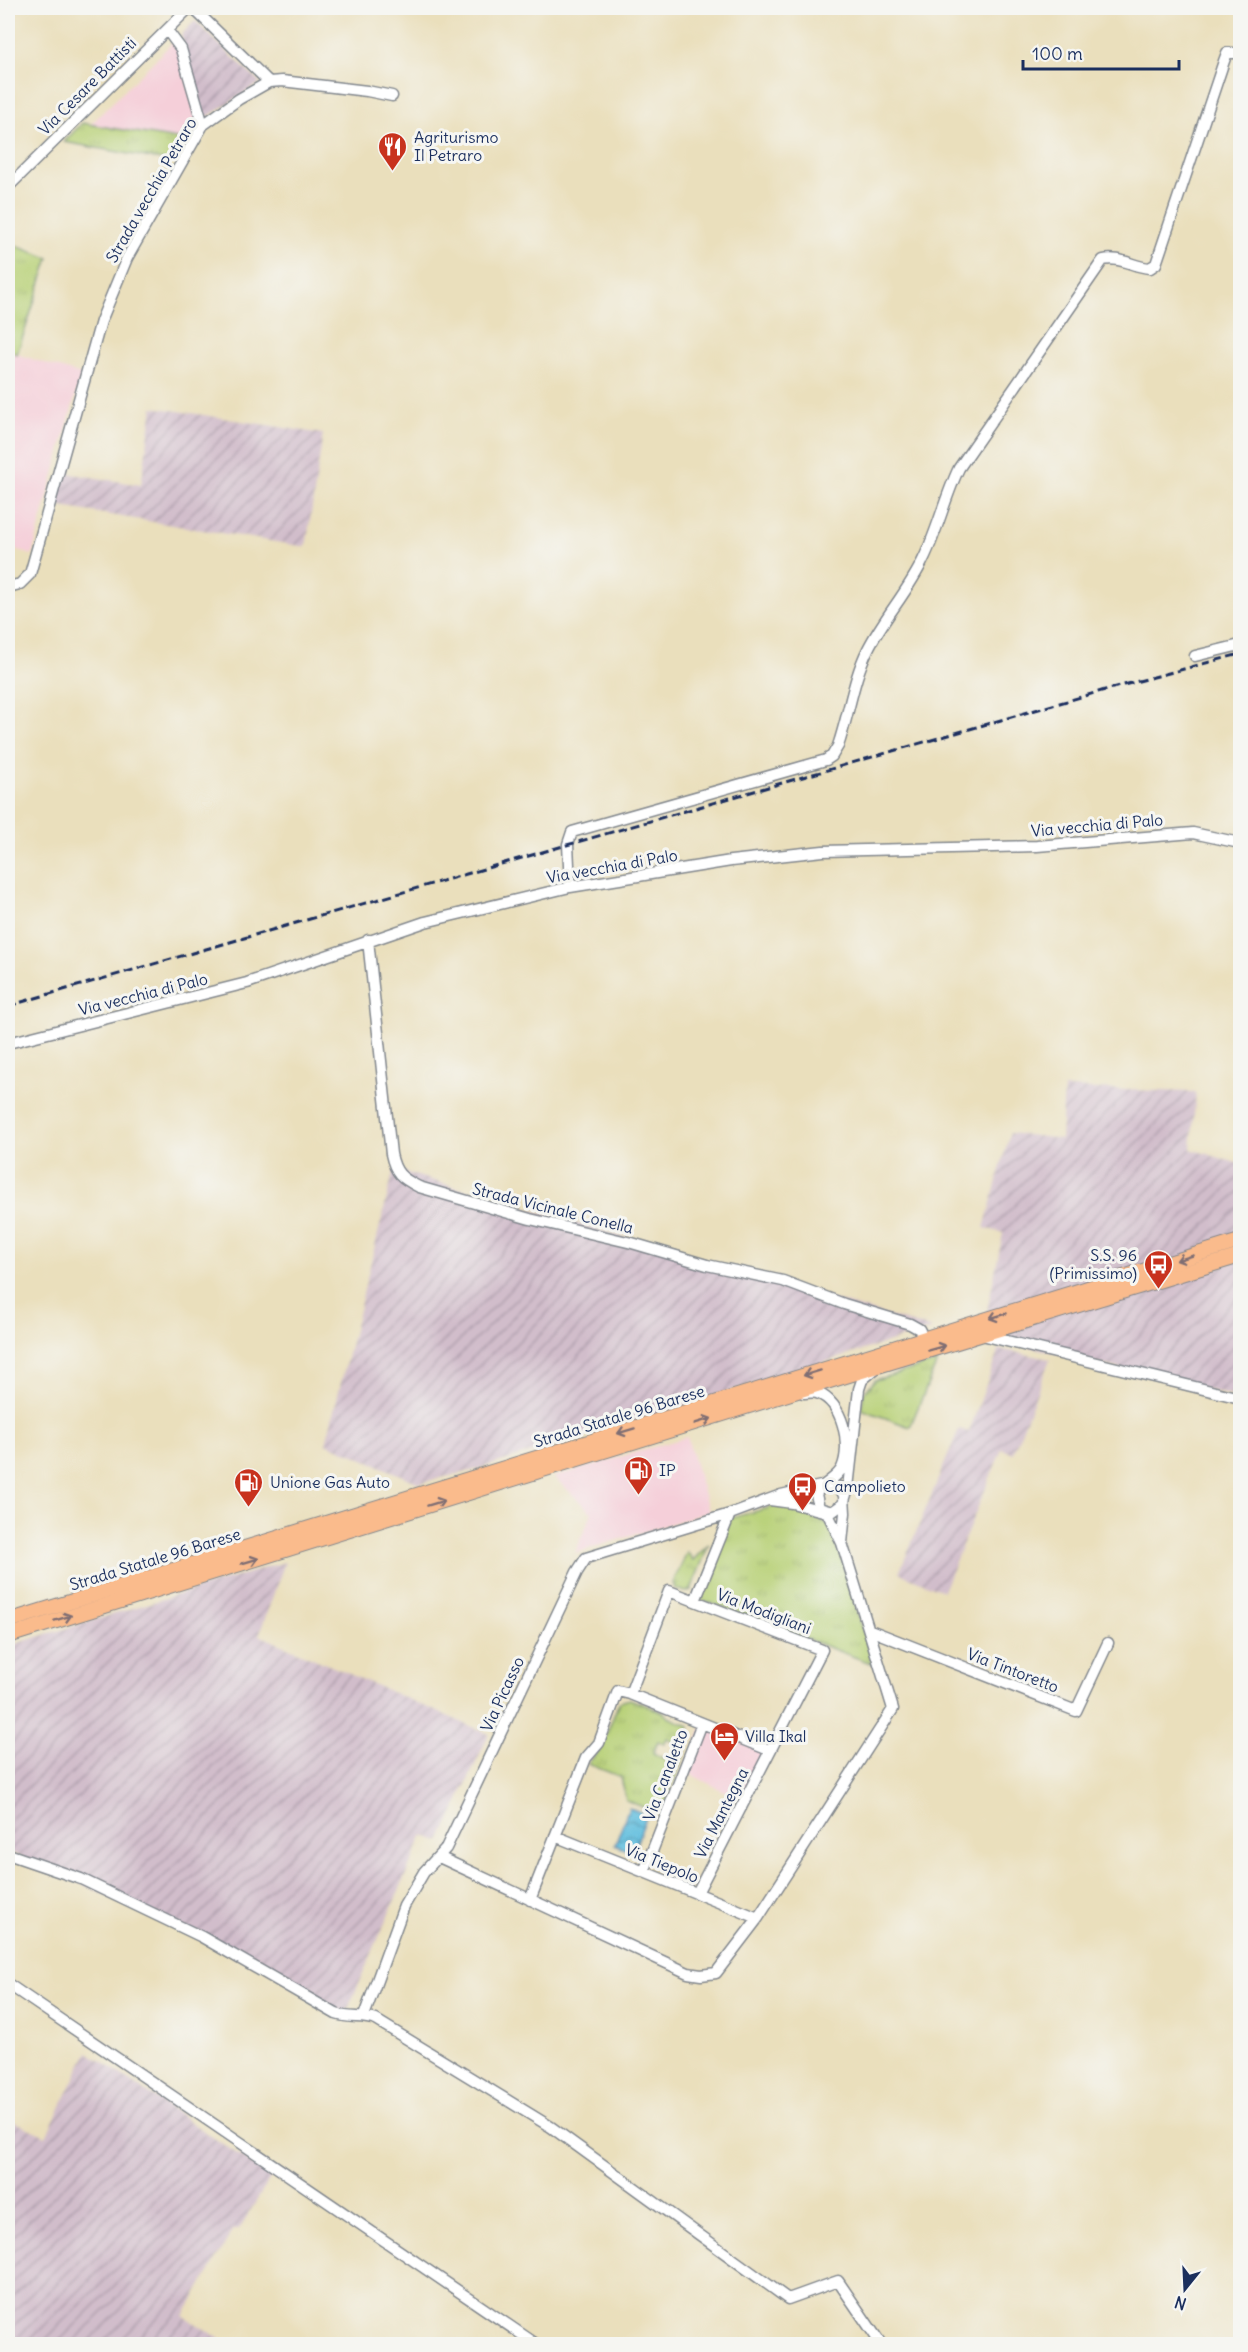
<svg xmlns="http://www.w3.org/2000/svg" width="1248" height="2352" font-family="Delius,sans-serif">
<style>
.built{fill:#f5cfd9}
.industrial{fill:url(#industrial-furrows)}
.grass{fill:url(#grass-tufts);stroke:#69806a;stroke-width:1.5;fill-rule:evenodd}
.water{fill:url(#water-waves);stroke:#3e769e;stroke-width:1.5}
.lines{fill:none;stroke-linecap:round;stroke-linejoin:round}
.minor-casing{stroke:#82878d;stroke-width:13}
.major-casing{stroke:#82878d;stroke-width:16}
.minor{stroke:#fff;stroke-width:10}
.major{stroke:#fabb8c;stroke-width:14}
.rail{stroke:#1b2f5e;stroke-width:3;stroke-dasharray:9 4.5;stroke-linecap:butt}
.oneway{stroke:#7f6e73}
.labels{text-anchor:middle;stroke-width:6;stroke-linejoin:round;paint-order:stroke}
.street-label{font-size:16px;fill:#1b2f5e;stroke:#f6f6f2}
.poi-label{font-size:16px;fill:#1b2f5e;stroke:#f6f6f2;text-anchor:start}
</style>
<defs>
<pattern id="industrial-furrows" width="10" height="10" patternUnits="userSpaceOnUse" patternTransform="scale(1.5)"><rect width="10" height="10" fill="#d1bdcb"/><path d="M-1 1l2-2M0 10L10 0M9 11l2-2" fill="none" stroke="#a99aa8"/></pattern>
<pattern id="grass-tufts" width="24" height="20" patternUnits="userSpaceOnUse" patternTransform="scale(1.5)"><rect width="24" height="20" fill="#b7d076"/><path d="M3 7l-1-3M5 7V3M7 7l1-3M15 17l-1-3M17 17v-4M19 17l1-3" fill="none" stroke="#9db368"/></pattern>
<pattern id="water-waves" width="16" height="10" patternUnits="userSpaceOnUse" patternTransform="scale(1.5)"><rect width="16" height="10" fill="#60bede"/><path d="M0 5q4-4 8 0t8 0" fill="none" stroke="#4e9bb7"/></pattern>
</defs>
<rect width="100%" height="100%" fill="#f6f6f2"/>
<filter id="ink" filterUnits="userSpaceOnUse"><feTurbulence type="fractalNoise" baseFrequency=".0167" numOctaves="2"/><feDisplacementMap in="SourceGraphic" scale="12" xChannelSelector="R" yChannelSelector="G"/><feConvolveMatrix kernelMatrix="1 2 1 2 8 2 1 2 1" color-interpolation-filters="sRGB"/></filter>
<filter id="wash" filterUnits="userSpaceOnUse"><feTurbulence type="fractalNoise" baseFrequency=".008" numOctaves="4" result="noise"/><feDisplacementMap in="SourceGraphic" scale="24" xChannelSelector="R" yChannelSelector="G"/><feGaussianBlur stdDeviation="1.35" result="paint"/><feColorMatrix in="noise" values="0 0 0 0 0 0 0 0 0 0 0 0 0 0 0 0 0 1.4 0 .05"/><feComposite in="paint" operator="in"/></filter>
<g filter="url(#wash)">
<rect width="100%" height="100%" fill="#eadfbc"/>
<path class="built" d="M172 43 179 50 198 125 189 141 90 125Z
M8 351 81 375 32 555 8 547Z
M687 1437 709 1512 575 1553 592 1513 554 1477Z
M702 1727 764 1751 740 1799 686 1772Z"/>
<path class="industrial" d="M195 21 260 83 207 117 203 115 181 35Z
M153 407 323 434 306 547 55 506 66 473 141 485Z
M1064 1088 1196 1092 1191 1149 1240 1164V1249L1003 1328 1240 1260V1398L982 1335 1003 1233 984 1228 1010 1133 1061 1139Z
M394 1169 932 1329 471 1471 419 1483 326 1443Z
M999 1349 1050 1359 1013 1453 1002 1449 943 1591 899 1573 959 1429 969 1432Z
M285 1562 259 1635 489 1734 440 1842 423 1835 347 2011H341L246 1957 8 1851V1646Z
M88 2052 271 2177 239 2229H234L184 2316 228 2344H8V2119L46 2136Z"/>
<path class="grass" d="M82 123 189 141 178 163 64 142Z
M8 243 49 258 17 354 8 351Z
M937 1362 910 1427 861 1409 864 1393 875 1380Z
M779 1505 823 1520 833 1530 873 1664 700 1599 731 1518Z
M709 1544 691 1590 686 1592 675 1589 673 1583 687 1552 693 1560Z
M630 1699 663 1712 668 1717 689 1726 688 1744 661 1815 626 1800 621 1777 588 1764 601 1748 619 1702ZM667 1738 684 1748 677 1766 653 1753 658 1741 664 1744Z"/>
<path class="water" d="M629 1808 647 1815 633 1852 615 1845Z"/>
</g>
<g filter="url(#ink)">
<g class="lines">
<defs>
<path id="minor" d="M193 8 269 82
M167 30 181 49 203 125
M8 187 189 8
M8 587 20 584 30 574 101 321 127 258 203 125 239 99 269 82 282 81 367 91 392 96
M1195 656 1240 645
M570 887 568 844 572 832 826 760 832 756 838 746C849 714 853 679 868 649 884 617 909 591 924 558 938 529 945 497 959 468L1103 260C1119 256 1134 267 1150 268L1156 264 1224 61 1227 53H1240
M368 940 391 1154C395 1173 401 1178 419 1187L530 1219 632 1243 707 1265 783 1281 844 1304 910 1324 919 1329 924 1339
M8 1043 247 983 425 922 570 887 731 861 823 851 1037 846 1193 833 1240 843
M982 1335 1240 1398
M803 1393C807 1393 813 1392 817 1393 843 1402 852 1445 842 1468 836 1480 822 1483 816 1494L819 1508 832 1512 843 1504 848 1488 859 1389 862 1380 875 1369
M770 1500 792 1503 823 1511
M695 1601 822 1650 697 1893
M870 1630 1076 1711 1108 1643
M630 1694 769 1750
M555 1836 758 1918
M8 1854 81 1879 202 1937 336 2014C350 2019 362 2015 376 2020L551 2127 788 2299 838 2281 881 2344
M439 1857 688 1973 701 1975 716 1973 758 1918 893 1709 842 1543 827 1512
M644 1872 702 1723
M530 1900 586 1758 599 1743 618 1691 630 1694 669 1591 695 1601 730 1514
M8 1984 536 2344
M364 2016 404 1906 424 1872 446 1848 577 1572 586 1558 730 1514 781 1495 830 1484 839 1487 844 1495 845 1513 842 1543"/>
<path id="major" d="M8 1621 1240 1241
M8 1636 881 1365 1240 1256"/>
</defs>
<use href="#minor" class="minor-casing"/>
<use href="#major" class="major-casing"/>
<use href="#minor" class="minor"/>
<use href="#major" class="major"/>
<path class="rail" d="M8 1006 1105 690 1240 654"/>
</g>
<defs><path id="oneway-shaft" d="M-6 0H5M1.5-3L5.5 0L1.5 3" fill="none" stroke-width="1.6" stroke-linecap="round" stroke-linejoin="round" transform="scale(1.5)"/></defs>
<g class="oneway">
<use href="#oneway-shaft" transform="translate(1185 1258) rotate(163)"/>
<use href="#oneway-shaft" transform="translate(998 1316) rotate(163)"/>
<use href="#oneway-shaft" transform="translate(937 1348) rotate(-16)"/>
<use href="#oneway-shaft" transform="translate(812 1373) rotate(163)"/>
<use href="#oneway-shaft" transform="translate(703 1421) rotate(-17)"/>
<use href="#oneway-shaft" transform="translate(626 1431) rotate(163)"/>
<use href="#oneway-shaft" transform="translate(436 1503) rotate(-17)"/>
<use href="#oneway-shaft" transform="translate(250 1561) rotate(-17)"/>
<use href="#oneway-shaft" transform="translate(63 1618) rotate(-17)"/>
</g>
</g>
<defs>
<symbol id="restaurant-pin" viewBox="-11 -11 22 30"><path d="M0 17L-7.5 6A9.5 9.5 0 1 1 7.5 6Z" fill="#c8321e" stroke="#f6f6f2"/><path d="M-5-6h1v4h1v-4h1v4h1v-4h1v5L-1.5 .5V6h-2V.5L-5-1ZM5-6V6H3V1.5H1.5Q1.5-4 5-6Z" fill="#fff"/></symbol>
<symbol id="bus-pin" viewBox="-11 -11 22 30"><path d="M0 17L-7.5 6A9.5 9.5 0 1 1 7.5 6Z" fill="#c8321e" stroke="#f6f6f2"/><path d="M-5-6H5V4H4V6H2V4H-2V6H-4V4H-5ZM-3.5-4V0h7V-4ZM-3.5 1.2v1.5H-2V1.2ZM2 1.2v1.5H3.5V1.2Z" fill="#fff"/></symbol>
<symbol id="fuel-pin" viewBox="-11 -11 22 30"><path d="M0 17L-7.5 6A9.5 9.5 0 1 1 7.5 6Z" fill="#c8321e" stroke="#f6f6f2"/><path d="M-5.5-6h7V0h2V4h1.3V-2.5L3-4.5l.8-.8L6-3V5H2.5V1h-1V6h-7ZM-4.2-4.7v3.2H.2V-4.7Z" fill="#fff"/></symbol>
<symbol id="hotel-pin" viewBox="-11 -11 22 30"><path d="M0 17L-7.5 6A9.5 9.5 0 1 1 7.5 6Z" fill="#c8321e" stroke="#f6f6f2"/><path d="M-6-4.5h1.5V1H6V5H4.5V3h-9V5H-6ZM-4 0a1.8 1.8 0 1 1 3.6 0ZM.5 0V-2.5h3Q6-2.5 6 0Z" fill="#fff"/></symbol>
</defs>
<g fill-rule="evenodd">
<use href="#restaurant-pin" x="376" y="130" width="33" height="45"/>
<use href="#bus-pin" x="1142" y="1248" width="33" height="45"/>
<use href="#fuel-pin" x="622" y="1454" width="33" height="45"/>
<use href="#fuel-pin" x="232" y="1466" width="33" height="45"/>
<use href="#bus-pin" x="786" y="1470" width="33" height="45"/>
<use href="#hotel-pin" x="708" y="1720" width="33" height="45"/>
</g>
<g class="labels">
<g class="street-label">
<text transform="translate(87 86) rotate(-45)" y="6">Via Cesare Battisti</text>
<text transform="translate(151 190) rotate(-60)" y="6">Strada vecchia Petraro</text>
<text transform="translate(1097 825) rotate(-5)" y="6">Via vecchia di Palo</text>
<text transform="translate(612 866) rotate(-10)" y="6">Via vecchia di Palo</text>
<text transform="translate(143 994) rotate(-14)" y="6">Via vecchia di Palo</text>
<text transform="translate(553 1208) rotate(14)" y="6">Strada Vicinale Conella</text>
<text transform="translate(619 1416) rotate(-17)" y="6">Strada Statale 96 Barese</text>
<text transform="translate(155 1559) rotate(-17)" y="6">Strada Statale 96 Barese</text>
<text transform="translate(764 1611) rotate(21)" y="6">Via Modigliani</text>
<text transform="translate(1013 1670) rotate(21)" y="6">Via Tintoretto</text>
<text transform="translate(502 1694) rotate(-65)" y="6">Via Picasso</text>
<text transform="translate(665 1775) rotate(-69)" y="6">Via Canaletto</text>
<text transform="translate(721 1813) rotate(-63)" y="6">Via Mantegna</text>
<text transform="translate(662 1863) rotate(22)" y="6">Via Tiepolo</text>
</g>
<g class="poi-label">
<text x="414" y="143">Agriturismo<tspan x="414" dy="18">Il Petraro</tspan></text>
<text x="1137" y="1261" text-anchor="end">S.S. 96<tspan x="1137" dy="18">(Primissimo)</tspan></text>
<text x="659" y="1476">IP</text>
<text x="270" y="1488">Unione Gas Auto</text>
<text x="824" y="1492">Campolieto</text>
<text x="745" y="1742">Villa Ikal</text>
</g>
</g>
<rect width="1248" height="2352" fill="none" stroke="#f6f6f2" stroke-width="30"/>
<g transform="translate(1185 2289) rotate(198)" stroke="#f6f6f2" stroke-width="4.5" paint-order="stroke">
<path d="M0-4.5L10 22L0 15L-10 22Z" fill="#1b2f5e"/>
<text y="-9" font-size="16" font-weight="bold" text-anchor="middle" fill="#1b2f5e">N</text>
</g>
<path d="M1023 60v9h156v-9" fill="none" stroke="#1b2f5e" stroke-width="3"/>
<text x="1032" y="60" font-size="18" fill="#1b2f5e" stroke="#f6f6f2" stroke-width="4.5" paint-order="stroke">100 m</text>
</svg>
